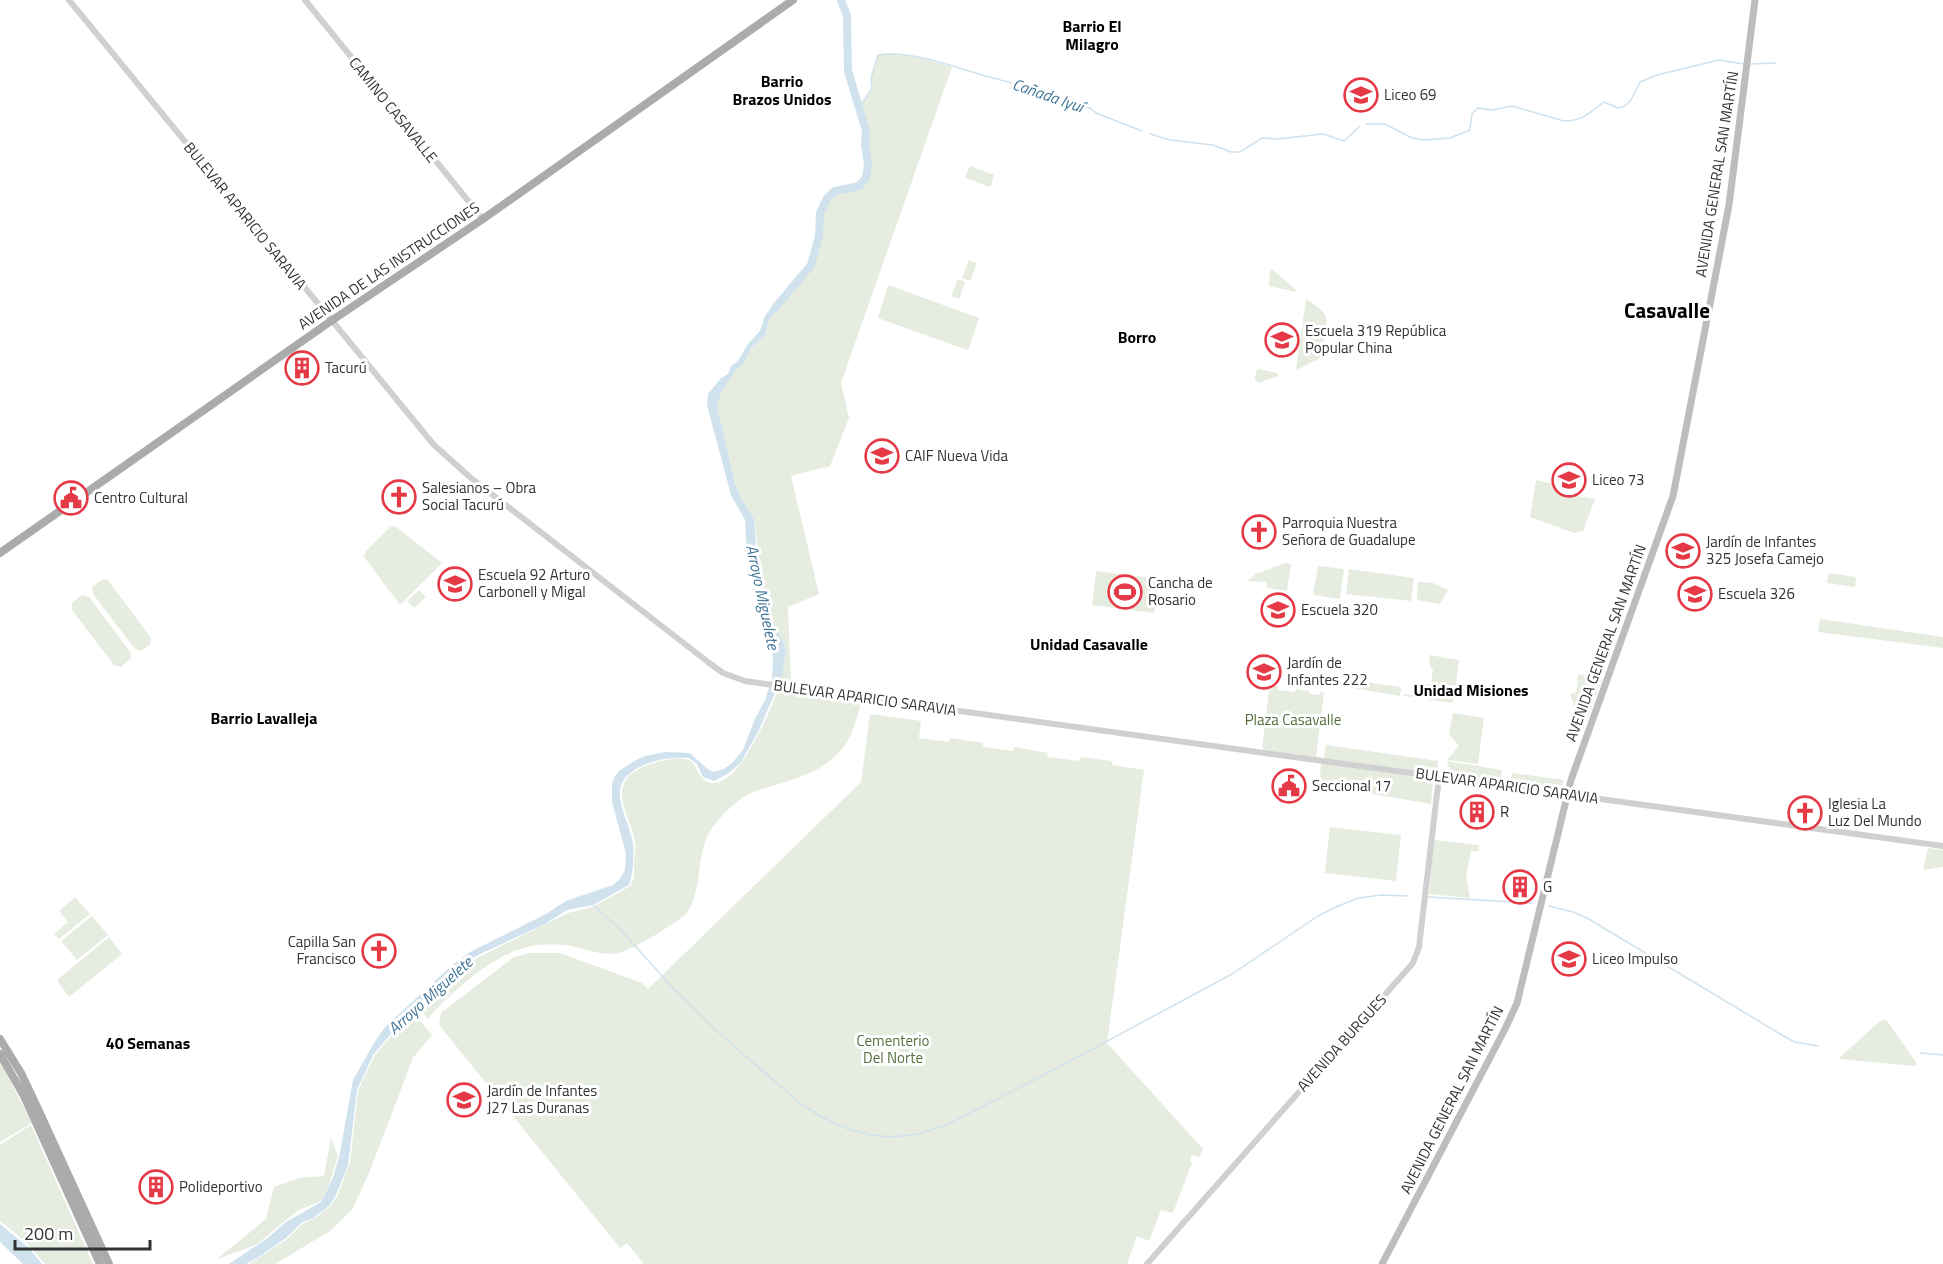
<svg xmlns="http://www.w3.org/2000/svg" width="1943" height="1264" font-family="'Titillium Web',sans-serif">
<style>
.green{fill:#e6ecdf}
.water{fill:#cfe2ee}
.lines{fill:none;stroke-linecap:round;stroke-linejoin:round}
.stream{stroke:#cfe2ee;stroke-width:1.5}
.river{stroke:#cfe2ee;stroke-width:8}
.tertiary{stroke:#d0d0d0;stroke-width:6}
.secondary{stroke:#bdbdbd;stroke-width:7}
.primary{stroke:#ababab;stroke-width:8}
.labels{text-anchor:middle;stroke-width:6;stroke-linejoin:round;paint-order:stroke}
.poi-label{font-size:15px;fill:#333;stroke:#fff;text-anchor:start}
.street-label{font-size:15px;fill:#333;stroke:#fff}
.park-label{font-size:15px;fill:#56703f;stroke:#fff}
.neighbourhood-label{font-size:16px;font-weight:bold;fill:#000;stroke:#fff}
.water-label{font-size:16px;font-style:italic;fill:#3f7597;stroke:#fff}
.district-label{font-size:21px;font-weight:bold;fill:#000;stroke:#fff}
</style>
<rect width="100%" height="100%" fill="#fff"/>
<path class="green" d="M889 53 908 55 952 67 841 383 849 418 830 466 791 476 819 594 788 607 791 683 780 681 786 648 764 602 754 519 741 498 735 484 717 406 720 392 735 371 743 365 751 348 765 335 770 319 811 265 819 236 820 213 827 198 835 191 859 186 866 178 868 165 865 145 866 131 859 108 872 88 871 78 878 55Z
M970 166 994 175 991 186 989 187 966 178 965 177Z
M969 260 977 263 970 281 962 278Z
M1272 269 1297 291V292L1269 286 1270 271Z
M958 279 965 282 959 299 951 296Z
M888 285 979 318 969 348 967 350 878 318Z
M1306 299C1312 303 1321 309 1325 315 1329 322 1323 351 1319 359L1296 370Z
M1259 369 1277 373 1278 376 1258 383 1255 379 1256 371Z
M1536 480 1559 485V493L1595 499 1583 531 1574 533 1530 517Z
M395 526 442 563 400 605 364 557 366 551 390 527Z
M1285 563 1291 564 1287 591 1267 588V582L1247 581 1256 574Z
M1318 566 1344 569 1340 599 1313 595Z
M1349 569 1414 578 1411 601 1346 594Z
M1096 571 1159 579 1154 613 1092 605Z
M1829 573 1856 577 1855 587 1827 583Z
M103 579 108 580 151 638 150 644 141 651 135 649 93 594 92 587Z
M1418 582 1433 583 1448 590 1440 604 1417 600Z
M419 590 426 597 414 608 407 601Z
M82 595 89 597 131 653V658L121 667 114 665 72 610V603Z
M1820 619 1943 637V648L1818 632Z
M1429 655 1459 660 1453 703 1404 696V694L1422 696 1424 684H1431L1433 670 1430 666Z
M1578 674 1592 677 1589 681 1588 690 1580 694 1584 723 1581 725 1570 694 1577 692Z
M1596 678 1602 680 1586 722 1582 696 1592 690 1591 681Z
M1347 682 1362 684 1363 682 1401 687 1400 696 1342 686V683Z
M1275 686H1278V690L1295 692V689L1309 691V694L1319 695 1320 692 1324 693 1316 757 1265 750 1262 747 1269 691Z
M791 691 860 702 861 705C857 715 855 726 850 736 830 775 790 779 753 792 740 797 724 813 715 824 693 850 705 892 685 915 670 926 635 950 617 953 600 957 581 946 563 945 521 940 490 961 460 987 448 997 437 1007 428 1019L421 1010 454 974 479 957 568 913 593 907 630 886C635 880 634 873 634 865 634 857 636 849 635 842 633 822 611 796 629 776 638 766 675 754 689 760 698 765 698 780 710 783 738 788 768 715 776 695L778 693Z
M1453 713 1484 718 1478 764 1447 760 1459 746 1449 734Z
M870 714 921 721 919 738 949 742 950 738 983 743V747L1013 751 1014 747 1048 753 1047 757 1079 761 1080 757 1112 761V765L1144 770 1107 1043 1203 1149 1199 1157 1192 1155 1190 1162 1192 1163 1174 1210 1172 1213 1161 1210 1149 1241 1137 1236 1127 1264H644L627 1243 620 1248 439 1025 441 1013 514 957 529 953H560L642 983 648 989 861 782Z
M1326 745 1438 761 1437 774 1324 758Z
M1447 761 1502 770 1501 779 1499 780C1482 779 1450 782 1447 761Z
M1321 763 1418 777 1422 780 1433 782 1431 804 1367 793 1319 788Z
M1512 773 1564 780 1561 790 1510 782Z
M1330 827 1401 835 1396 881 1325 873Z
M1434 840 1479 845V851H1471L1466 877 1470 898 1429 894Z
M1928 848 1943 850V867L1923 870Z
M75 897 90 914 59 939 54 934 68 922 59 911Z
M92 916 108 935 77 960 61 941Z
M109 937 122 954 69 997 57 980Z
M415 1015 432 1035 413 1058 369 1173 352 1210 330 1231 275 1264H249L287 1239 301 1225 318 1216 330 1206 337 1197 350 1163 358 1091 366 1073 375 1055 398 1028Z
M1885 1020 1888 1022 1917 1064 1915 1066 1838 1059 1880 1021Z
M0 1061 32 1123 0 1142Z
M31 1125 93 1264H45L25 1241 0 1221V1145Z
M331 1138 338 1156 329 1185 321 1201 297 1211 256 1245 217 1259 266 1219 274 1187 299 1178 324 1176Z"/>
<path class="water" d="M782 301 780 307 770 319 765 335 751 348 743 365 735 371 721 392 717 406 735 484 741 498 754 519 756 547 764 602 786 648 782 677 758 732 741 762 729 773 714 781 703 777 697 764 689 758C674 757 658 759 644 765 603 783 625 809 632 839 635 849 633 875 629 885L593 905 567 910 545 924 478 955 453 973 425 1004 398 1026 373 1055 357 1090 348 1166 335 1197 329 1206 313 1218 301 1223 286 1238 257 1258 246 1264H229L269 1237 286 1222 321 1202 332 1180 339 1158 353 1080 374 1043 385 1027 450 967 470 952 546 914 566 901 613 885 620 879 625 870 626 854 612 802V785L614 778 619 771 636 760 645 756 665 752 690 753 705 767 713 772 724 769 732 763 743 750 755 719 765 700 772 679 773 657 769 631 759 608 751 562 747 554 745 520 731 495 707 405 708 394 721 378 728 374 731 366 738 361 747 345 760 331 765 316 772 306Z
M0 1224 28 1247 42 1264H23L0 1242Z"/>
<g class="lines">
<path class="stream" d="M1751 64 1775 63
M859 108 872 88 871 78 878 55C917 49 969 74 1009 82L1022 89H1038L1076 107 1090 108 1096 113 1142 131
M1366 124H1385L1412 138 1425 140 1450 138 1470 130 1472 114 1478 108 1492 110 1512 106 1564 121C1585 121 1589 112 1604 102L1618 108 1625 106 1631 100 1640 82 1657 75 1719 60 1743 64
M1150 134 1170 140 1213 145 1231 152H1240L1262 138 1278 139 1323 134 1344 141 1360 126
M1428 897 1532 903
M592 904 619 928 672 987 718 1032 801 1104 822 1117 848 1129 871 1135 892 1137 919 1134 946 1125 1044 1075 1232 974 1318 916 1334 908 1358 898 1382 895 1408 896
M1549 906 1573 912 1587 918 1787 1038 1795 1042 1818 1046
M1920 1053 1943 1055"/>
<path class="river" d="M775 308 811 265 819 236 820 213 827 198 835 191 859 186 866 178 868 165 865 145 866 131 848 71 847 16 841 0"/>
<path class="tertiary" d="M69 0 434 445 471 478 708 662 723 673 745 681 857 697 1943 846
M305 0 483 219
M1147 1264 1413 963 1419 947 1439 777"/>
<path class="secondary" d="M1382 1264 1505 1029 1517 1003 1571 780 1673 496 1729 205 1755 0"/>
<path class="primary" d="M0 553 331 321 483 219 793 0
M0 1039 21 1073 38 1109 109 1264
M0 1054 24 1096 100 1264"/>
</g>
<defs>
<symbol id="school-ring" viewBox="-11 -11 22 22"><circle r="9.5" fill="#fff" stroke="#e63946" stroke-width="1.5"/><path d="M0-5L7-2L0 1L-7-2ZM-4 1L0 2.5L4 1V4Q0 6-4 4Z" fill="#e63946"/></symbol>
<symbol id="building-ring" viewBox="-11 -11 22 22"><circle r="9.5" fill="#fff" stroke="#e63946" stroke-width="1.5"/><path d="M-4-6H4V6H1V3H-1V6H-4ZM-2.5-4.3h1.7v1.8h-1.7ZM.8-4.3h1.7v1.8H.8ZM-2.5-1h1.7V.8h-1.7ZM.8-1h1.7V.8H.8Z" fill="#e63946"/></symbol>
<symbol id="church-ring" viewBox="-11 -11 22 22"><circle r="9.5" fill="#fff" stroke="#e63946" stroke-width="1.5"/><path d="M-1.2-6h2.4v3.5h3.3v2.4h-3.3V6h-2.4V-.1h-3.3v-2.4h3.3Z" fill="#e63946"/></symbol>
<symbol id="civic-ring" viewBox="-11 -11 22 22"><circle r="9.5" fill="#fff" stroke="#e63946" stroke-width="1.5"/><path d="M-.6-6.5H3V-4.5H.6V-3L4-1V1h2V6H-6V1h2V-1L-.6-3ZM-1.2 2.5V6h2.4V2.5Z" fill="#e63946"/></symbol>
<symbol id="stadium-ring" viewBox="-11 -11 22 22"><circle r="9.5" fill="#fff" stroke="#e63946" stroke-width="1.5"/><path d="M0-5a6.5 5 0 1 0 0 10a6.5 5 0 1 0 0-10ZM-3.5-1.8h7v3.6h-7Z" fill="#e63946"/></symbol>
</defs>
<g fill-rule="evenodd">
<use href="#school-ring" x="1342" y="76" width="38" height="38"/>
<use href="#school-ring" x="1263" y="321" width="38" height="38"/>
<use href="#building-ring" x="283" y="349" width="38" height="38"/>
<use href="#school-ring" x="863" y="437" width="38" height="38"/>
<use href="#school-ring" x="1550" y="461" width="38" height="38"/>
<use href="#church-ring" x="380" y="478" width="38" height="38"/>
<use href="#civic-ring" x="52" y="479" width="38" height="38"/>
<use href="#church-ring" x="1240" y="513" width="38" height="38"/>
<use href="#school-ring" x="1664" y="532" width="38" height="38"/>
<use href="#school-ring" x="436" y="565" width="38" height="38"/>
<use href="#stadium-ring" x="1106" y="573" width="38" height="38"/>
<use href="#school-ring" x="1676" y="575" width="38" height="38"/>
<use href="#school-ring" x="1259" y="591" width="38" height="38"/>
<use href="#school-ring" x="1245" y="653" width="38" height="38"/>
<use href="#civic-ring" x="1270" y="767" width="38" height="38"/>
<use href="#building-ring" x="1458" y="793" width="38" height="38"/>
<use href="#church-ring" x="1786" y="794" width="38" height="38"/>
<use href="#building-ring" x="1501" y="868" width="38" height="38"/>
<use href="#church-ring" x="360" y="932" width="38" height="38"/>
<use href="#school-ring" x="1550" y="940" width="38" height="38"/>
<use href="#school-ring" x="445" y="1081" width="38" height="38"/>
<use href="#building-ring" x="137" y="1168" width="38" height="38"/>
</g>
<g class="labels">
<g class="poi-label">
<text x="1384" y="100">Liceo 69</text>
<text x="1305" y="336">Escuela 319 República<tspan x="1305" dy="17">Popular China</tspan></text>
<text x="325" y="373">Tacurú</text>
<text x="905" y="461">CAIF Nueva Vida</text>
<text x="1592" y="485">Liceo 73</text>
<text x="422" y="493">Salesianos – Obra<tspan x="422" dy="17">Social Tacurú</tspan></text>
<text x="94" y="503">Centro Cultural</text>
<text x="1282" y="528">Parroquia Nuestra<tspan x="1282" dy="17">Señora de Guadalupe</tspan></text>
<text x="1706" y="547">Jardín de Infantes<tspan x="1706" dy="17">325 Josefa Camejo</tspan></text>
<text x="478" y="580">Escuela 92 Arturo<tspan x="478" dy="17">Carbonell y Migal</tspan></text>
<text x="1148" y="588">Cancha de<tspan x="1148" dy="17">Rosario</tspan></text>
<text x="1718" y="599">Escuela 326</text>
<text x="1301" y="615">Escuela 320</text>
<text x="1287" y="668">Jardín de<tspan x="1287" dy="17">Infantes 222</tspan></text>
<text x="1312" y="791">Seccional 17</text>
<text x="1828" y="809">Iglesia La<tspan x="1828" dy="17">Luz Del Mundo</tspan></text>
<text x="1500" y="817">R</text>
<text x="1543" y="892">G</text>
<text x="356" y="947" text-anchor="end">Capilla San<tspan x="356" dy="17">Francisco</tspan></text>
<text x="1592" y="964">Liceo Impulso</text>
<text x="487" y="1096">Jardín de Infantes<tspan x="487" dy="17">J27 Las Duranas</tspan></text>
<text x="179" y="1192">Polideportivo</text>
</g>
<g class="street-label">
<text transform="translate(393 110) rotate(51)" y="5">CAMINO CASAVALLE</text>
<text transform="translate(1717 174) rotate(-81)" y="5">AVENIDA GENERAL SAN MARTÍN</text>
<text transform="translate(245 216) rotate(51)" y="5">BULEVAR APARICIO SARAVIA</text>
<text transform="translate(389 266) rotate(-34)" y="5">AVENIDA DE LAS INSTRUCCIONES</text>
<text transform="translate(1606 643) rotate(-70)" y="5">AVENIDA GENERAL SAN MARTÍN</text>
<text transform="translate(865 698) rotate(8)" y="5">BULEVAR APARICIO SARAVIA</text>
<text transform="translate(1507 786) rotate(8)" y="5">BULEVAR APARICIO SARAVIA</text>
<text transform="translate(1342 1043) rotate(-48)" y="5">AVENIDA BURGUES</text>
<text transform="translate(1452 1100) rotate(-63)" y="5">AVENIDA GENERAL SAN MARTÍN</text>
</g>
<g class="park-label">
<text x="1293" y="725">Plaza Casavalle</text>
<text x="893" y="1046">Cementerio<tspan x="893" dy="17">Del Norte</tspan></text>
</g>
<g class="neighbourhood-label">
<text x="1092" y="32">Barrio El<tspan x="1092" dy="18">Milagro</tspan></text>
<text x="782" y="87">Barrio<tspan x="782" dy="18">Brazos Unidos</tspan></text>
<text x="1137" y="343">Borro</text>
<text x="1089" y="650">Unidad Casavalle</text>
<text x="1471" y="696">Unidad Misiones</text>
<text x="264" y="724">Barrio Lavalleja</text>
<text x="148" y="1049">40 Semanas</text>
</g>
<g class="water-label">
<text transform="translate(1048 95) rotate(19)" y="6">Cañada Iyuí</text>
<text transform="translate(763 597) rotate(78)" y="6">Arroyo Miguelete</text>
<text transform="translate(430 995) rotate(-42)" y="6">Arroyo Miguelete</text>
</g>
<g class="district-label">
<text x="1667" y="318">Casavalle</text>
</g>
</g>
<path d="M15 1240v9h135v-9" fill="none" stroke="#333333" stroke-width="3"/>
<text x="24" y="1240" font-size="18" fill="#333333" stroke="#ffffff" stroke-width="4.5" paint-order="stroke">200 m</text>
</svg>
